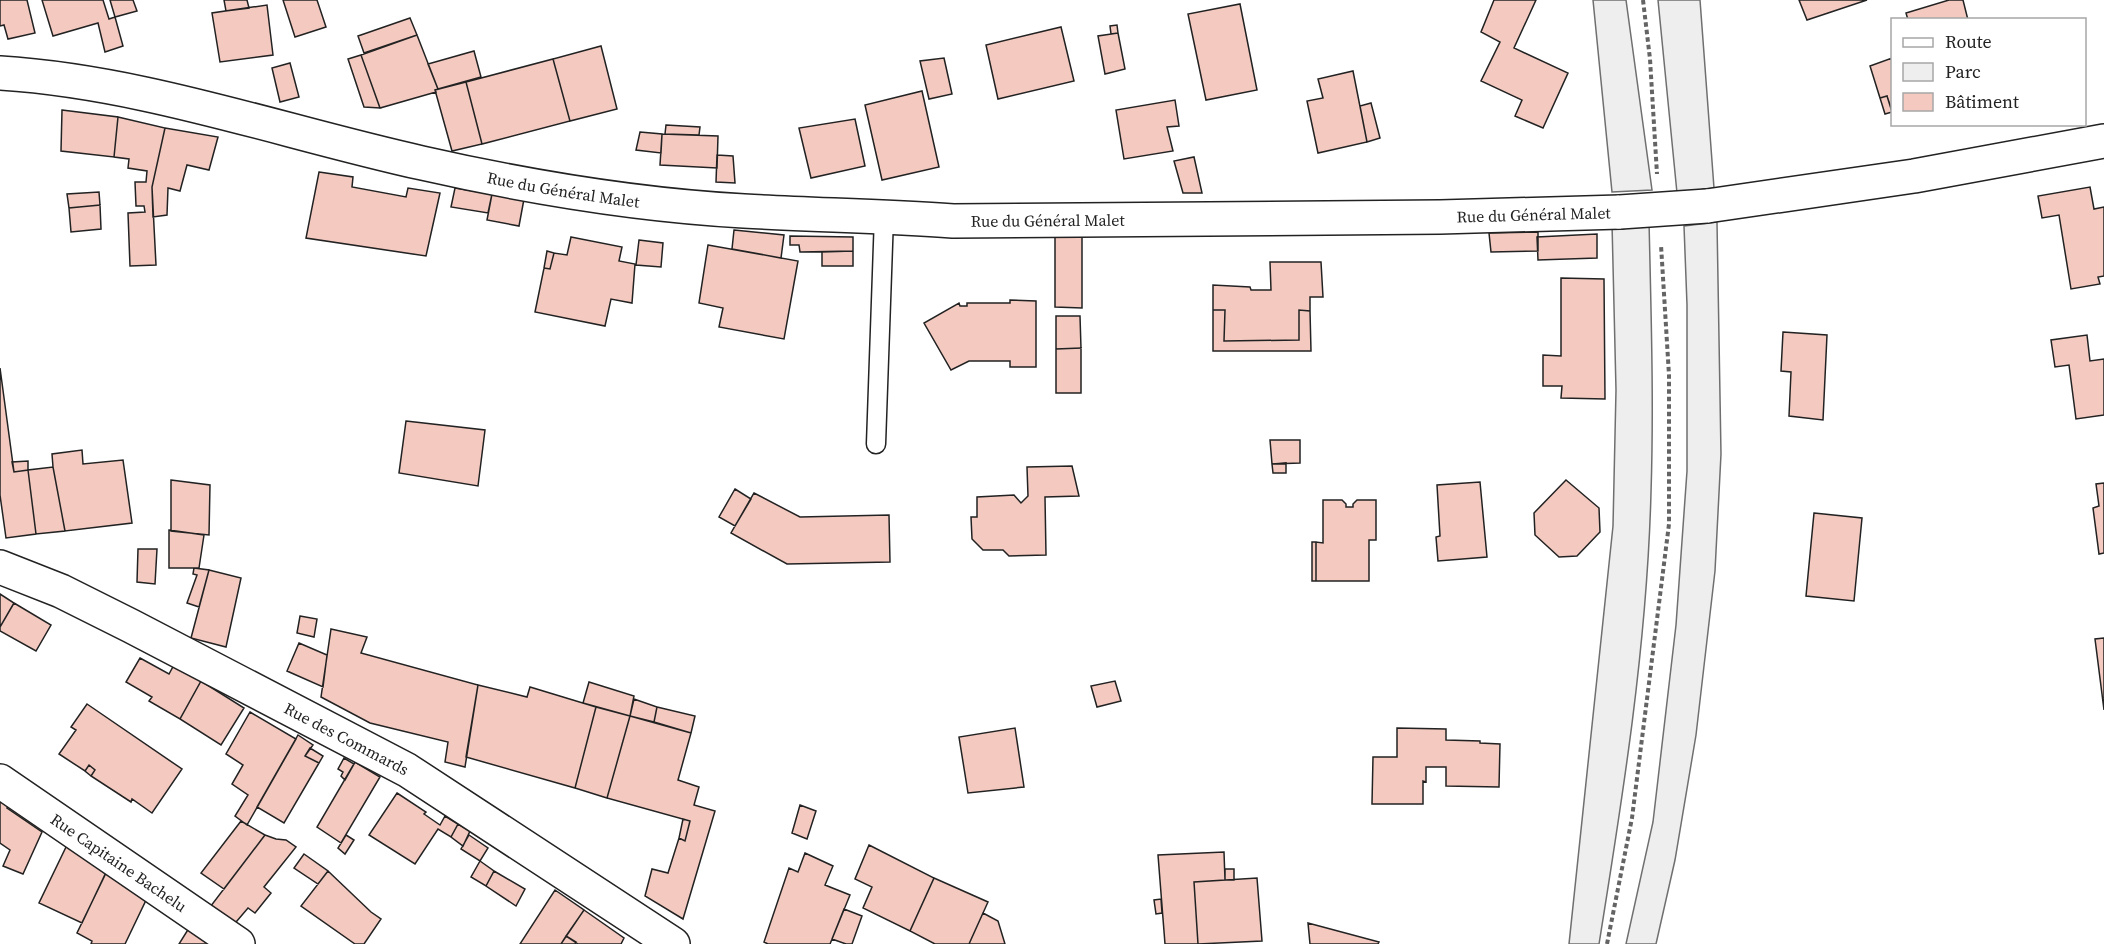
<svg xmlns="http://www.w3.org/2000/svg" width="2104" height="944" font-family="'Source Serif 4',serif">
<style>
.green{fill:#eee;stroke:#6f6f6f;stroke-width:1.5}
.building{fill:#f3c9c0;stroke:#222;stroke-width:1.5}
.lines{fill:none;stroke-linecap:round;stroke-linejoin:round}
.service-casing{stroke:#222;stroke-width:21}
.minor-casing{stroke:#222;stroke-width:36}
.tertiary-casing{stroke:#222;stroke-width:36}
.path{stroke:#646464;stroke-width:4;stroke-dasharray:4.5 3;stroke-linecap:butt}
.service{stroke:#fff;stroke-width:18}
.minor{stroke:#fff;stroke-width:33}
.tertiary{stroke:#fff;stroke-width:33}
.minor-bridge-casing{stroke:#222;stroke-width:36;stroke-linecap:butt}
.minor-bridge{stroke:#fff;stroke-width:33}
.labels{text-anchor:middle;stroke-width:4.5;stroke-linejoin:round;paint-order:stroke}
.street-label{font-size:16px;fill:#222;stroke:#fff}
</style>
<rect width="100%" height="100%" fill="#fff"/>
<path class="green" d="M1593 0H1626L1652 190 1612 192Z
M1658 0H1700L1714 188 1677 193Z
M1649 220C1651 311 1654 402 1651 493 1647 645 1623 795 1599 944H1569L1613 526 1616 390 1612 223Z
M1717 222 1721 454 1715 571 1696 735 1675 860 1656 944H1626L1653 822 1676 625 1687 471V305L1684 226Z"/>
<path class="building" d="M0 0H27L35 33 8 39 4 25 0 26Z
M42 0H103L109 19 115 17 123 46 105 52 98 23 53 36Z
M110 0H133L137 11 115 17Z
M224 0H247L249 8 226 11Z
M283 0H317L326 27 295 37Z
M1494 0H1536L1514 48 1568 73 1543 128 1515 116 1522 100 1481 81 1500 42 1481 32Z
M1799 0H1867L1807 20Z
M1949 0H1963L1968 20H1908L1906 13Z
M1240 4 1257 90 1206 100 1188 14Z
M267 5 273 55 220 62 212 13Z
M410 18 417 35 364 53 358 36Z
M1117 25 1118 33 1111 34 1110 26Z
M1061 27 1074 81 998 99 986 45Z
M1118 33 1125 69 1105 74 1098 36Z
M417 35 438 89 435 90 436 92 380 108 361 55Z
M601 46 617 109 570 121 553 59Z
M474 51 481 77 438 89 428 64Z
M361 55 380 108 364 107 348 59Z
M944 58 952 94 929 99 920 61Z
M1892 58V107L1891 108 1887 96 1880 98 1870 66Z
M553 59 570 121 482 144 466 82Z
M290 63 299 97 280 102 272 68Z
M1353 71 1367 142 1318 153 1307 101 1323 98 1318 79Z
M466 82 482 144 452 151 435 90Z
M922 91 939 167 882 180 865 105Z
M1887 96 1892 112 1885 114 1880 98Z
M1175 100 1179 126 1167 127 1173 151 1124 159 1116 110Z
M1371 103 1380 138 1367 142 1360 106Z
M62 110 118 117 114 157 61 151Z
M118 117 165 128 152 187 156 265 130 266 128 213 145 212 144 206H136L135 182H146L147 171 128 168 129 159 114 157Z
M855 119 865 166 811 178 799 128Z
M666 125 700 127 699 135 665 134Z
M165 128 218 137 209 170 187 165 180 191 168 188 167 215 153 217 152 187Z
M640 132 662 134 661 153 636 150Z
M662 134 718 136 717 168 660 165Z
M717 155 733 156 735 183 716 182Z
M1194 157 1202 193H1183L1174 161Z
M319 172 353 177 352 187 406 197 408 188 440 193 426 256 306 238Z
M2090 187 2094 209 2104 207V276L2098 277 2100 284 2071 289 2059 215 2042 218 2038 196Z
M455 188 492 194 488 213 451 207Z
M99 192 100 205 69 208 67 194Z
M492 194 524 199 519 226 487 220Z
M100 205 101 229 71 232 69 208Z
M734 230 784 235 781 258 732 249Z
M1538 232V251L1491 252 1489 233Z
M1597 234V258L1538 260 1537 237Z
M790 236 853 237V251L800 252 799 245H790Z
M1082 236V308L1055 307V237Z
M571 237 622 247 619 261 635 264 632 303 611 299 605 326 535 312 544 268 550 269 554 253 567 255Z
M639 240 663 243 661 267 636 265Z
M708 245 798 261 784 339 719 327 723 308 699 303Z
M547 251 554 253 550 269 544 268Z
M853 251V266H822V252Z
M1270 262H1321L1323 297H1310V311L1299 310V340L1224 341 1225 310H1213V285L1250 287 1251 290H1271Z
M1561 278 1604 279 1605 399 1561 398 1562 386H1543V355L1561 356Z
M1010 300 1036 301V367H1010V361H969L951 370 924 323 959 303 960 306H967V303H1010Z
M1213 310H1225L1224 341 1299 340V310L1310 311 1311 351H1213Z
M1056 316H1080L1081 348 1056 349Z
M1783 332 1827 335 1823 420 1789 416 1791 372 1781 371Z
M2087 335 2090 361 2104 359V415L2076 419 2069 365 2055 367 2051 340Z
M1081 348V393H1056V349Z
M0 368 14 472 28 470 36 534 6 538 0 495Z
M406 421 485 430 478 486 399 473Z
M1270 440H1300V463L1272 464Z
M82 450 83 464 123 460 132 523 65 531 53 467 52 454Z
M28 461V470L14 472 12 462Z
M1286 463V473H1273L1272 464Z
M1072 466 1079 496 1045 497 1046 555 1009 556 1003 550H983L972 539 971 517H977V497L1014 495 1021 503 1028 496 1027 467Z
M53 467 65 531 36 534 28 470Z
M171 480 210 485 209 535 171 531Z
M1566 480 1599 508 1600 532 1577 556 1559 557 1535 535 1534 513Z
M1480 482 1487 557 1438 561 1436 537 1440 536 1437 485Z
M2104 483V553L2099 554 2093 508 2099 506 2096 484Z
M735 489 751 499 735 526 719 517Z
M754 493 800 517 889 515 890 562 787 564 731 533Z
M1323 500H1342L1346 504V507H1353V504L1357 500H1376V540H1369V581H1316V542L1323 543Z
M1814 513 1862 518 1854 601 1806 596Z
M169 530 204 535 199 568H169Z
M1312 542H1316V581H1312Z
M138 549H157L155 584 137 582Z
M194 568 209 570 199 607 187 603 197 575 193 574Z
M209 570 241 578 226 647 191 638Z
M0 594 14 603 0 627Z
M14 603 51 625 36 651 0 631V627Z
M300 616 317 619 314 637 297 633Z
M331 629 367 637 361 653 478 685 465 767 445 762 448 742 370 723 321 697Z
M2104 638V710L2095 639Z
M299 643 327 655 323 687 287 671Z
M140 658 169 674 175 663 201 681 180 719 149 701 152 697 126 682Z
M201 681 244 708 221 745 180 719Z
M1115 681 1121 701 1097 707 1091 686Z
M589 682 634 696 630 716 583 703Z
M478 685 527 697 530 687 596 707 575 788 466 757Z
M634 699 657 707 654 722 630 716Z
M87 704 182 769 152 813 132 799 131 802 91 776 95 770 89 765 85 771 59 754 76 730 71 727Z
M596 707 630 716 607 798 575 788Z
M657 707 695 716 691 733 654 722Z
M250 712 296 739 247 825 235 816 248 795 232 784 243 765 226 754Z
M630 716 691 733 678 780 699 787 694 805 715 811 683 919 645 896 652 869 668 873 679 838 685 841 690 821 607 798Z
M1015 728 1024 787 968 793 959 737Z
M1397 728 1446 729V740L1480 741V743L1500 744 1499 787 1446 786V767H1426V782L1423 781V804H1372L1373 757H1397Z
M298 735 313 745 305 756 319 763 284 823 257 807Z
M310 748 323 756 319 763 305 756Z
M344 758 354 764 345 780 341 776 343 772 338 769Z
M355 762 380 777 341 843 317 827Z
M89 765 95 770 91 776 85 771Z
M397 793 426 812 424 814 440 825 445 816 458 824 451 837 438 829 415 864 369 835Z
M0 796 10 803 7 808 42 832 23 874 3 866 10 850 0 843Z
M800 805 816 811 807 839 792 833Z
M683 819 690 821 685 841 679 838Z
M241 821 265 835 224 889 201 873Z
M458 824 470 831 463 846 451 837Z
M265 835 276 839 286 840 296 847 264 887 271 893 255 913 248 908 231 928 207 911Z
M346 835 354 840 345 854 338 848Z
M469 835 488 848 480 861 461 849Z
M67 845 109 866 82 923 39 903Z
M869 845 934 878 910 931 863 908 872 887 855 879Z
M1224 852 1225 880 1194 882 1198 944H1165L1158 855Z
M805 853 833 866 825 885 850 895 830 944H768L764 942 789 868 798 872Z
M304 854 328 871 318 884 294 868Z
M480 861 494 871 486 886 471 877Z
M1225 869H1234V880H1225Z
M107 871 148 896 125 944H91L92 941 77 933Z
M328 871 371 912 381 919 364 944H355L301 906Z
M494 871 525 889 516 906 486 886Z
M934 878 988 902 969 944H935L910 931Z
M1257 878 1262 941 1198 944 1194 882Z
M555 890 584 910 561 944H520Z
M1161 899 1162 913 1156 914 1154 900Z
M844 909 862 916 852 944H846L832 939Z
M584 910 624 938 621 944H578L566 936Z
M983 913 998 921 1005 944H969Z
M1308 923 1379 942 1378 944H1310Z
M189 928 219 944H179Z
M566 936 576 942 575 944H561Z"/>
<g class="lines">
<defs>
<path id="service" d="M876 444 884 216"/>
<g id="minor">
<path id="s1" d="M0 73C144 82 282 132 422 163 528 187 636 205 744 211 814 215 883 216 953 221L1440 217 1620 212"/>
<path d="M1707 206 1914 176 2104 141"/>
<path id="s2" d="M0 781 238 944"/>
</g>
<g id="tertiary">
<path id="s3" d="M0 567 61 591 131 626 407 770 673 944"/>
</g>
</defs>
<use href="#service" class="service-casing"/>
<use href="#minor" class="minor-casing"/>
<use href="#tertiary" class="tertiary-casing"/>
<path class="path" d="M1643 0 1650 59 1657 174
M1607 944 1632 818 1669 524V375L1661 245"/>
<use href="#service" class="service"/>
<use href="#minor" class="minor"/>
<use href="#tertiary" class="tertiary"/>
<defs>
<path id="minor-bridge" d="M1620 212 1707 206"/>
</defs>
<use href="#minor-bridge" class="minor-bridge-casing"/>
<use href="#minor-bridge" class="minor-bridge"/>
</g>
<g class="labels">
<g class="street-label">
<text dy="6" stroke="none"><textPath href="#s1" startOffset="576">Rue du Général Malet</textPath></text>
<text dy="6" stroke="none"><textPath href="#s1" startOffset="1548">Rue du Général Malet</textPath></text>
<text dy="6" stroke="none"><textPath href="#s1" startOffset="1062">Rue du Général Malet</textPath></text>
<text dy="6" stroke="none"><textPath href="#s3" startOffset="387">Rue des Commards</textPath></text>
<text dy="6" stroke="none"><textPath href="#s2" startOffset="144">Rue Capitaine Bachelu</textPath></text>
</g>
</g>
<rect x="1891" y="18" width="195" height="108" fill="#ffffff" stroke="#a7a7a7" stroke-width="1.5"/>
<rect x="1903" y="38" width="30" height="9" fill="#ffffff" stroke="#a7a7a7" stroke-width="1.5"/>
<text x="1945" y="48" font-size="18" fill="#222222">Route</text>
<rect x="1903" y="63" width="30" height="18" fill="#eeeeee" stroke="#a7a7a7" stroke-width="1.5"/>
<text x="1945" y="78" font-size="18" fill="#222222">Parc</text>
<rect x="1903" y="93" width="30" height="18" fill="#f3c9c0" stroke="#a7a7a7" stroke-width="1.5"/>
<text x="1945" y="108" font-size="18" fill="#222222">Bâtiment</text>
</svg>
